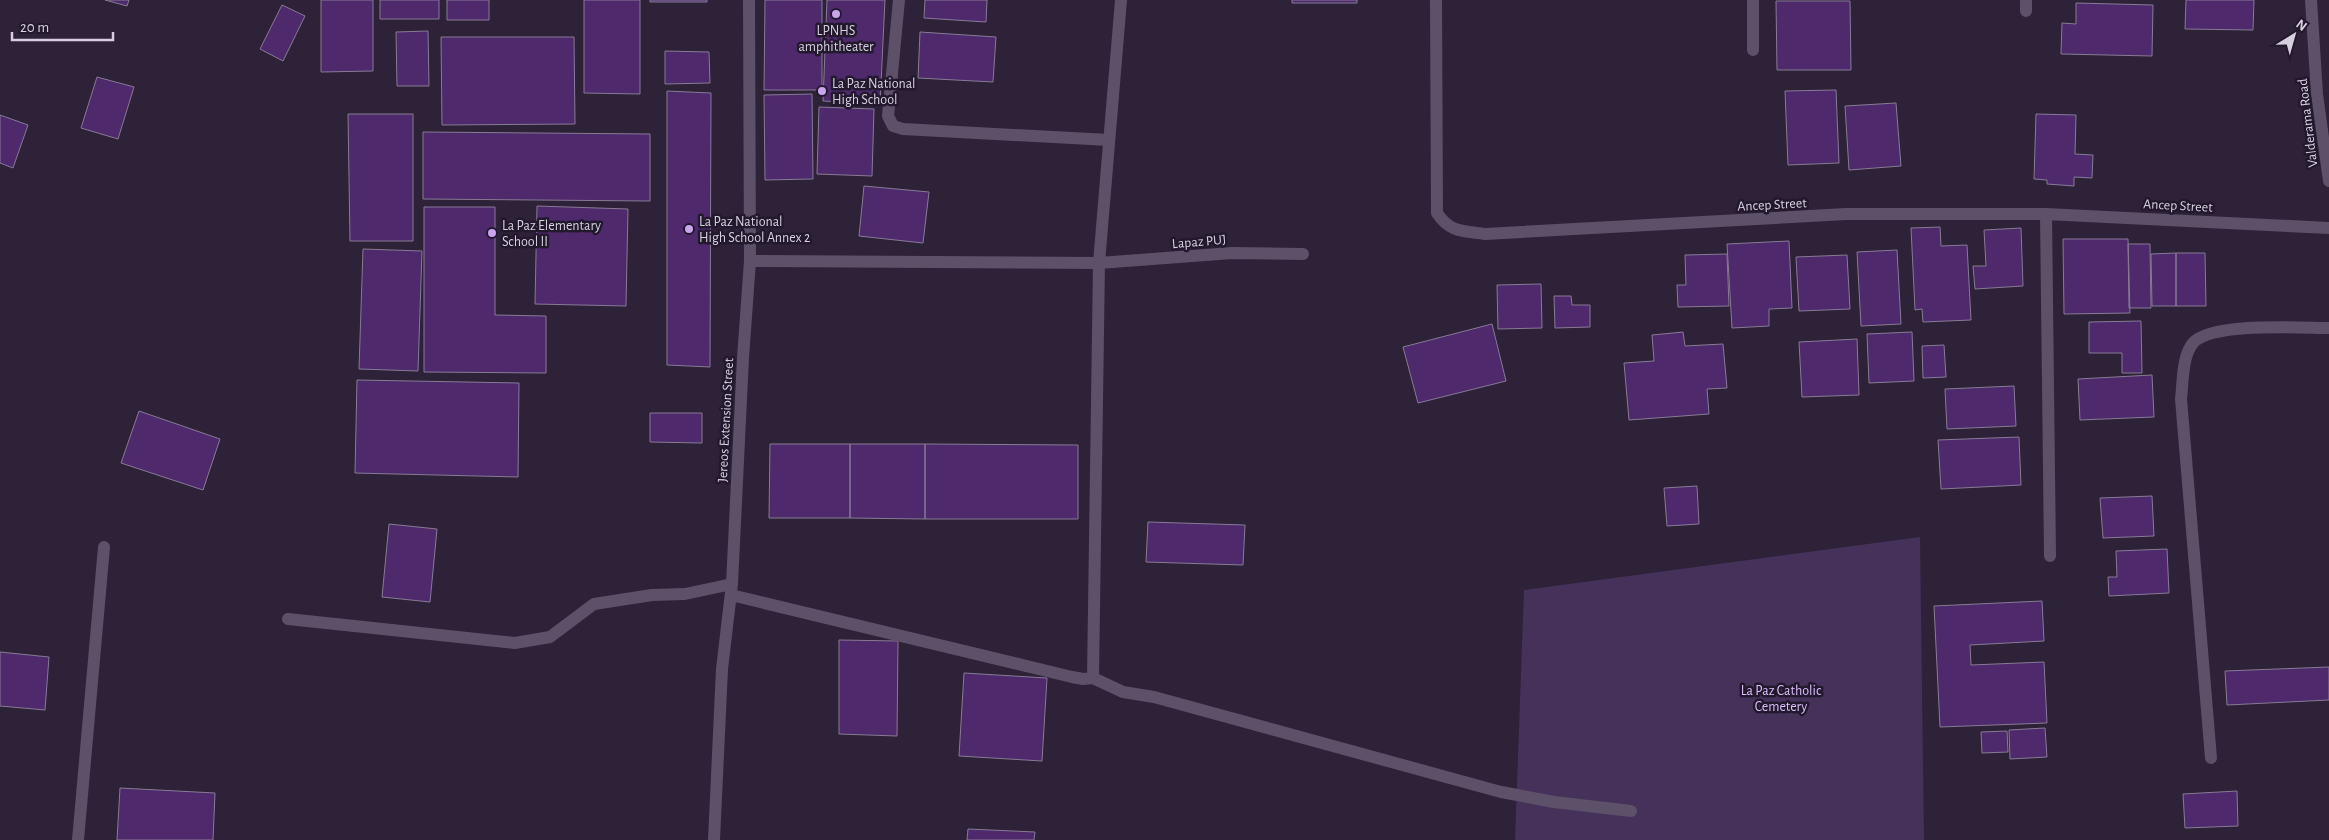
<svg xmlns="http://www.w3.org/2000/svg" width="2329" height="840" font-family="'Alegreya Sans',sans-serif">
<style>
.green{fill:#46315a}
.building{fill:#4e296c;stroke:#877b95}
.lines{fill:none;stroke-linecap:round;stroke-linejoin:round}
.minor{stroke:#5d5169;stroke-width:12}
.poi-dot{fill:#c9a5ee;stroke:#23192e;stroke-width:2}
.labels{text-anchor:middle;stroke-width:5;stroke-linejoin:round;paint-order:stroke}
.poi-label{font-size:14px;fill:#d6d0de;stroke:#23192e;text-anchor:start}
.street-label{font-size:14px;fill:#d6d0de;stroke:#23192e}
.park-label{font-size:14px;fill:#dbbefa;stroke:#23192e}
</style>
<rect width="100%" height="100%" fill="#2d2238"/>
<path class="green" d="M1920 537 1924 840H1515L1524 590Z"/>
<path class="building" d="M105 0H129L127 6Z
M321 0H373V71L321 72Z
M380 0H439V19H380Z
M447 0H489V20H447Z
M584 0H640V94L584 93Z
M650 0H707V2H650Z
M765 0H822V90H764Z
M827 0H885L880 104 823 101Z
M925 0H987L986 22 924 18Z
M1292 0H1357V3H1292Z
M2186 0H2254L2253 30 2185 29Z
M1776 1H1850L1851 70H1777Z
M2076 3 2153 5 2152 56 2061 54 2062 23 2076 24Z
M282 5 305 16 283 61 260 49Z
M428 31 429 86H397L396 32Z
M920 32 996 37 993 82 918 78Z
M441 37H574L575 124 442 125Z
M665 51 709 52 710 83 665 84Z
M97 77 134 87 118 139 81 128Z
M1836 90 1839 163 1788 165 1785 91Z
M667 91 711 93 710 367 667 365Z
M812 94 813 179 765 180 764 95Z
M1896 103 1901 166 1849 170 1845 106Z
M819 107 874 109 872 176 817 174Z
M348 114H413V241H350Z
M2036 114 2076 115 2075 154 2093 155 2092 178 2074 177V186L2047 184V180L2034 179Z
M0 115 28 125 13 168 0 163Z
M423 132 650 134V201L423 199Z
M864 186 929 192 923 243 859 236Z
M537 206 628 209 626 306 535 304Z
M424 207H495V315L546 316V373L424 372Z
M1940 227 1941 246 1967 245 1971 320 1923 322 1922 309 1915 310 1911 228Z
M2021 228 2023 286 1975 289 1973 266H1986L1984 230Z
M2063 239H2128L2130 313 2064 314Z
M1789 241 1792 308 1769 309V326L1732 328 1727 244Z
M2128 244H2150L2151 308H2129Z
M363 249 422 251 418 371 359 369Z
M1897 250 1901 324 1861 326 1857 252Z
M2176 253V306H2152L2151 254Z
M2176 253H2205L2206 306H2176Z
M1727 254 1729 306 1678 307 1677 285H1686L1685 255Z
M1847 255 1850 309 1799 311 1796 257Z
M1541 284 1542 328 1498 329 1497 285Z
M1554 296H1571L1572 305H1590V327L1555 328Z
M2141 321 2142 373H2122V353H2089V322Z
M1492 324 1506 381 1418 403 1403 347Z
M1683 332 1685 346 1723 344 1727 388 1707 389 1709 414 1629 420 1624 363 1654 361 1652 335Z
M1912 332 1914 381 1869 383 1867 334Z
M1857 339 1859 395 1802 397 1799 342Z
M1944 345 1946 377 1923 378 1922 346Z
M2152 375 2154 417 2080 420 2078 379Z
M357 380 519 383 518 477 355 473Z
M2014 386 2016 426 1947 429 1945 389Z
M139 411 220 439 203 490 121 463Z
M650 413H702V443L650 442Z
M2019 437 2021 485 1941 489 1938 440Z
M770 444H850V518H769Z
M850 444H925V519L850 518Z
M925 444 1078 445V519H925Z
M1697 486 1699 524 1667 526 1664 488Z
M2152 496 2154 536 2103 538 2100 498Z
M1148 522 1245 525 1243 565 1146 562Z
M389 524 437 529 430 602 382 597Z
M2167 549 2169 593 2109 596 2108 577H2117L2116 551Z
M2042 601 2044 641 1970 645 1971 665 2044 662 2047 723 1940 727 1934 606Z
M839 640 898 641 897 736 839 734Z
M0 652 49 657 45 710 0 706Z
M2329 667V700L2227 705 2225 671Z
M964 673 1047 678 1042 761 959 756Z
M2045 728 2047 757 2010 759 2009 730Z
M2007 731 2008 752 1982 753 1981 732Z
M120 788 215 793 213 840H117Z
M2237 791 2238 826 2185 828 2183 794Z
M968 829 1035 832 1034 840H967Z"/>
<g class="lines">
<path class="minor" d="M899 0 888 116 893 126 903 129 1109 140
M1436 0 1437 213C1450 233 1464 231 1485 234L1846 214H2046L2329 228
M1753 0V50
M2026 0V11
M2311 0 2317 94 2329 181
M2046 214 2050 556
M750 261 1099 263 1232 253 1303 254
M731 595 1072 677 1083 679 1093 678 1123 692 1154 697 1501 792 1554 802 1631 811
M288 619 515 643 550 637 594 604 652 595 685 594 732 584
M1093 678 1099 263 1121 0
M2211 758 2181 399C2183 383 2182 356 2193 343 2212 322 2301 328 2329 328
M78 840 104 547
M714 840 722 669 732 584 743 358 750 261 749 0"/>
</g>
<g class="poi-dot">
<circle cx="836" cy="14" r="5"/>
<circle cx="822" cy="91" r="5"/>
<circle cx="689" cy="229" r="5"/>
<circle cx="492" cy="233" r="5"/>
</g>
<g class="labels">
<g class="poi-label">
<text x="836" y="35" text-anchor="middle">LPNHS<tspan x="836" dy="16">amphitheater</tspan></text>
<text x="832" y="88">La Paz National<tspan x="832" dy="16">High School</tspan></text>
<text x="699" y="226">La Paz National<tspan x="699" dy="16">High School Annex 2</tspan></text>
<text x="502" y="230">La Paz Elementary<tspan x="502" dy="16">School II</tspan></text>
</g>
<g class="street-label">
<text transform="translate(2307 123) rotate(-97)" y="5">Valderama Road</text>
<text transform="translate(1772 204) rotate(-3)" y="5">Ancep Street</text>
<text transform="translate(2178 205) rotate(3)" y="5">Ancep Street</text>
<text transform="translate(1199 241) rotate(-5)" y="5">Lapaz PUJ</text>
<text transform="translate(725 420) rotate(-87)" y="5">Jereos Extension Street</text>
</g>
<g class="park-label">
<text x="1781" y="695">La Paz Catholic<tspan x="1781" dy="16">Cemetery</tspan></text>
</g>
</g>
<g transform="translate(2294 35) rotate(37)" stroke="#23192e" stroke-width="4" paint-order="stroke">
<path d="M0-4L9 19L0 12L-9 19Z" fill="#d6d0de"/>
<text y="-8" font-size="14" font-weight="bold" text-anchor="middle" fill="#d6d0de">N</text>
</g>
<path d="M12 32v8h101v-8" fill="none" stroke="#d6d0de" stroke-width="2.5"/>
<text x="20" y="32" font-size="15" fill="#d6d0de" stroke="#23192e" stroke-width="4" paint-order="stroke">20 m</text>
</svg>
